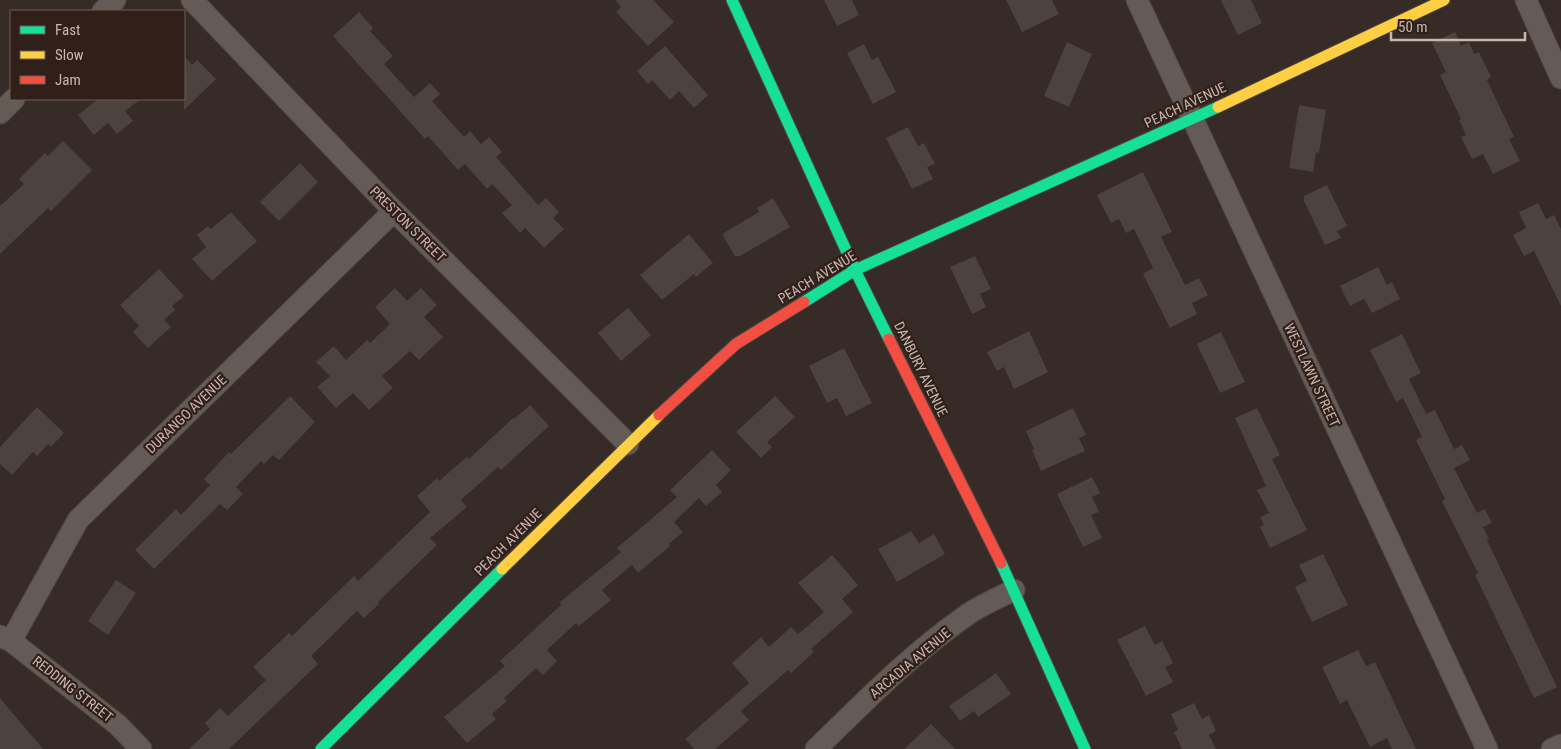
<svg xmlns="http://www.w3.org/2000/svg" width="1561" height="749" font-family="'Roboto Condensed',sans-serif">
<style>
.building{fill:#4c423e}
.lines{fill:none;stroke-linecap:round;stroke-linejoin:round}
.street-casing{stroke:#4e4643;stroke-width:23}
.fast-casing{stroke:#4e4643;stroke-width:13}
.slow-casing{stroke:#4e4643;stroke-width:13}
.jam-casing{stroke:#4e4643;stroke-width:13}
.street{stroke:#645a56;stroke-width:21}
.fast{stroke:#16e098;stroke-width:11}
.slow{stroke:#ffcf43;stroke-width:11}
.jam{stroke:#f24e42;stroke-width:11}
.labels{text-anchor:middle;stroke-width:4.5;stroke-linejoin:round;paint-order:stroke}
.street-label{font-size:14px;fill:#c8b7af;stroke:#31201a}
</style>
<rect width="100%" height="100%" fill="#362b26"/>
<path class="building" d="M615 0H653L674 22 648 46 616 12 621 7Z
M824 0H852L859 15 837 26Z
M1006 0H1052L1059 14 1022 32Z
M1221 0H1251L1262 23 1238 35Z
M359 12 373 28 370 31 393 56 384 64 414 97 430 83 440 94 432 101 464 137 470 131 481 144 489 137 502 152 496 157 538 205 546 198 559 212 553 218 564 229 544 248 525 228 520 233 502 213 512 205 492 184 487 189 465 164 458 170 428 136 425 139 333 36Z
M1455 32 1461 46 1469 42 1474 54 1479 52 1491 77 1487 80 1514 137 1509 139 1520 161 1493 174 1483 154 1472 159 1461 137 1466 135 1459 120 1461 119 1440 75 1446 72 1432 43Z
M1067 42 1092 54 1069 107 1044 96Z
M864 44 872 60 878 57 896 92 873 104 847 53Z
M665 46 708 95 694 108 679 91 670 100 652 80 648 84 637 71Z
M184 56 192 65 197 60 216 79 184 110Z
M98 99H141L125 111 133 121 117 134 108 123 94 135 78 115Z
M1299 105 1326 110 1319 153 1316 152 1313 172 1289 168Z
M908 127 918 146 924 143 935 164 927 167 933 179 912 189 886 138Z
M63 141 92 170 51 211 48 208 0 254V206L24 184 19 179 45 153 48 156Z
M300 163 318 182 279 221 260 202Z
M1143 172 1172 232 1161 237 1185 285 1199 278 1208 295 1192 303 1197 314 1170 328 1143 274 1153 268 1134 229 1126 233 1119 219 1111 223 1097 195Z
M1327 185 1347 226 1337 231 1341 238 1325 245 1304 201V196Z
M773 198 790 227 740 256H735L722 234 759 212 757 208Z
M1538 203 1546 219 1554 215 1561 229V306L1534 251 1524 256 1513 235 1526 228 1519 212Z
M231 212 257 241 212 281 192 259 206 247 197 235 208 226 211 229Z
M689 234 713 263 696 277 694 274 662 300 640 275Z
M975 256 991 289 980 294 986 307 972 314 950 267Z
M1378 267 1387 285 1392 282 1400 299 1372 313 1364 299 1350 306 1340 286Z
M159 269 184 296 172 306 175 310 164 320 171 327 148 348 133 332 139 326 120 305Z
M395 288 407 301 421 288 437 305 424 317 443 337 419 360 410 351 382 376 393 388 369 410 353 393 336 408 317 387 330 376 316 362 334 346 346 360 367 340 370 343 390 324 375 307Z
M628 308 651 335 621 361 598 333Z
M1029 331 1048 372 1014 389 1004 367 997 371 987 352Z
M1221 332 1245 382 1220 393 1197 344Z
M1402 334 1421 373 1409 379 1426 414 1435 410 1454 449 1462 445 1470 460 1454 468 1477 513 1485 509 1492 523 1483 527 1489 539 1487 540 1557 687 1534 698 1475 575 1478 573 1442 501 1445 499 1416 440 1422 437 1403 398 1396 402 1370 350Z
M844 348 872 403 846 416 837 398 827 403 809 366Z
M290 396 315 422 279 460 273 455 264 464 261 461 236 487 243 494 227 510 220 504 154 569 135 550 176 509 181 515 210 485 204 479 229 452 231 454Z
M775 396 795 417 767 442 772 447 761 458 736 432Z
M530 405 549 426 501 470 498 467 461 500 467 507 430 538 437 545 378 602 379 604 364 618 357 611 311 656 318 664 229 749H189L210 729 205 723 220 708 228 716 266 680 253 667 289 633 292 636 354 576 358 581 430 512 417 496 437 478 439 481 467 457 469 459 513 418 514 419Z
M37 407 64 433 51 447 48 444 37 456 33 452 12 475 0 464V447Z
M1073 408 1086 435 1079 438 1085 451 1041 471 1032 450 1034 449 1026 431Z
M1257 408 1280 455 1272 459 1307 530 1270 548 1260 527 1264 525 1260 517 1269 513 1257 490 1266 486 1235 418Z
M712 450 731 470 716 485 722 492 706 506 699 498 674 522 683 532 669 544 670 546 638 573 632 565 602 590 611 600 579 626 576 623 547 650 557 661 543 675 536 668 504 698 507 701 492 714 496 719 467 743 444 717 505 666 500 661 561 605 560 602 621 552 617 548 677 497 670 490Z
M1092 477 1100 493 1092 497 1099 512 1091 515 1102 538 1083 547 1057 494Z
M911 531 919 543 934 534 945 554 897 582 878 549Z
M1323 554 1348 605 1312 622 1295 587 1307 581 1299 565Z
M832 555 858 585 842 599 853 612 811 649 814 652 791 673 788 670 741 711 749 720 715 749H694L685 739 749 683 732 663 761 637 769 647 791 627 798 634 824 612 798 583Z
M116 580 136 593 108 635 88 621Z
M1145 626 1155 645 1162 641 1173 663 1165 667 1173 682 1146 696 1117 640Z
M1358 650 1366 666 1375 662 1416 749H1392L1387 738 1370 747 1347 700 1340 704 1322 667Z
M996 673 1011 694 978 717 974 711 960 721 949 706Z
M0 698 43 749H0Z
M1194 703 1202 719 1209 715 1216 731 1209 735 1216 749H1182L1174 732 1178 730 1171 714Z
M931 724 955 749H904Z"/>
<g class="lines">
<defs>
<path id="street" d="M192 0 394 211 628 444
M1137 0 1487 749
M1526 0 1561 78
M103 11 115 0
M0 113 14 99
M0 636 11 641 118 725 141 749
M11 641 78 520 394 211
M816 749C864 702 911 654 967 615 981 605 998 598 1014 590
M1552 749 1561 745"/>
<path id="fast" d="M732 0 855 270 889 339
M804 302 855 270 1218 107
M1001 563 1085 749
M321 749 502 569"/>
<path id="slow" d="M1218 107 1444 0
M502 569 659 415"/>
<path id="jam" d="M889 339 1001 563
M659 415 736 344 804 302"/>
</defs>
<use href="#street" class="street-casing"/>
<use href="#fast" class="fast-casing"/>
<use href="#slow" class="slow-casing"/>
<use href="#jam" class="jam-casing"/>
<use href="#street" class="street"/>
<use href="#fast" class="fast"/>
<use href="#slow" class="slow"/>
<use href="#jam" class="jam"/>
</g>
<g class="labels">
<g class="street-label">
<text transform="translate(1185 105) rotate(-25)" y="5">PEACH AVENUE</text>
<text transform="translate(408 224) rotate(45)" y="5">PRESTON STREET</text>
<text transform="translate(817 277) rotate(-31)" y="5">PEACH AVENUE</text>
<text transform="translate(921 369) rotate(64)" y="5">DANBURY AVENUE</text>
<text transform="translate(1312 375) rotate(65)" y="5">WESTLAWN STREET</text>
<text transform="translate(186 414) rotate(-44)" y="5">DURANGO AVENUE</text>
<text transform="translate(508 542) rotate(-45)" y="5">PEACH AVENUE</text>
<text transform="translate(910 663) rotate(-40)" y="5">ARCADIA AVENUE</text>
<text transform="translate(73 689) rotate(38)" y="5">REDDING STREET</text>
</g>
</g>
<rect x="10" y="10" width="175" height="90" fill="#31201a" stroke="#6d5c56"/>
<rect x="20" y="26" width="25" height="8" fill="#16e098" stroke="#6d5c56"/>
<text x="55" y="35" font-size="15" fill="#c8b7af">Fast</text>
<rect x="20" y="51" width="25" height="8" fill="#ffcf43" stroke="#6d5c56"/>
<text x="55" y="60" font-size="15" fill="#c8b7af">Slow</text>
<rect x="20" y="76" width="25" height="8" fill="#f24e42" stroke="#6d5c56"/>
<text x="55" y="85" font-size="15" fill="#c8b7af">Jam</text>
<path d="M1391 32v8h134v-8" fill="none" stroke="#c8b7af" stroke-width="2.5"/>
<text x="1398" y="32" font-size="15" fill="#c8b7af" stroke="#31201a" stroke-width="4" paint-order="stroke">50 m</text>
</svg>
